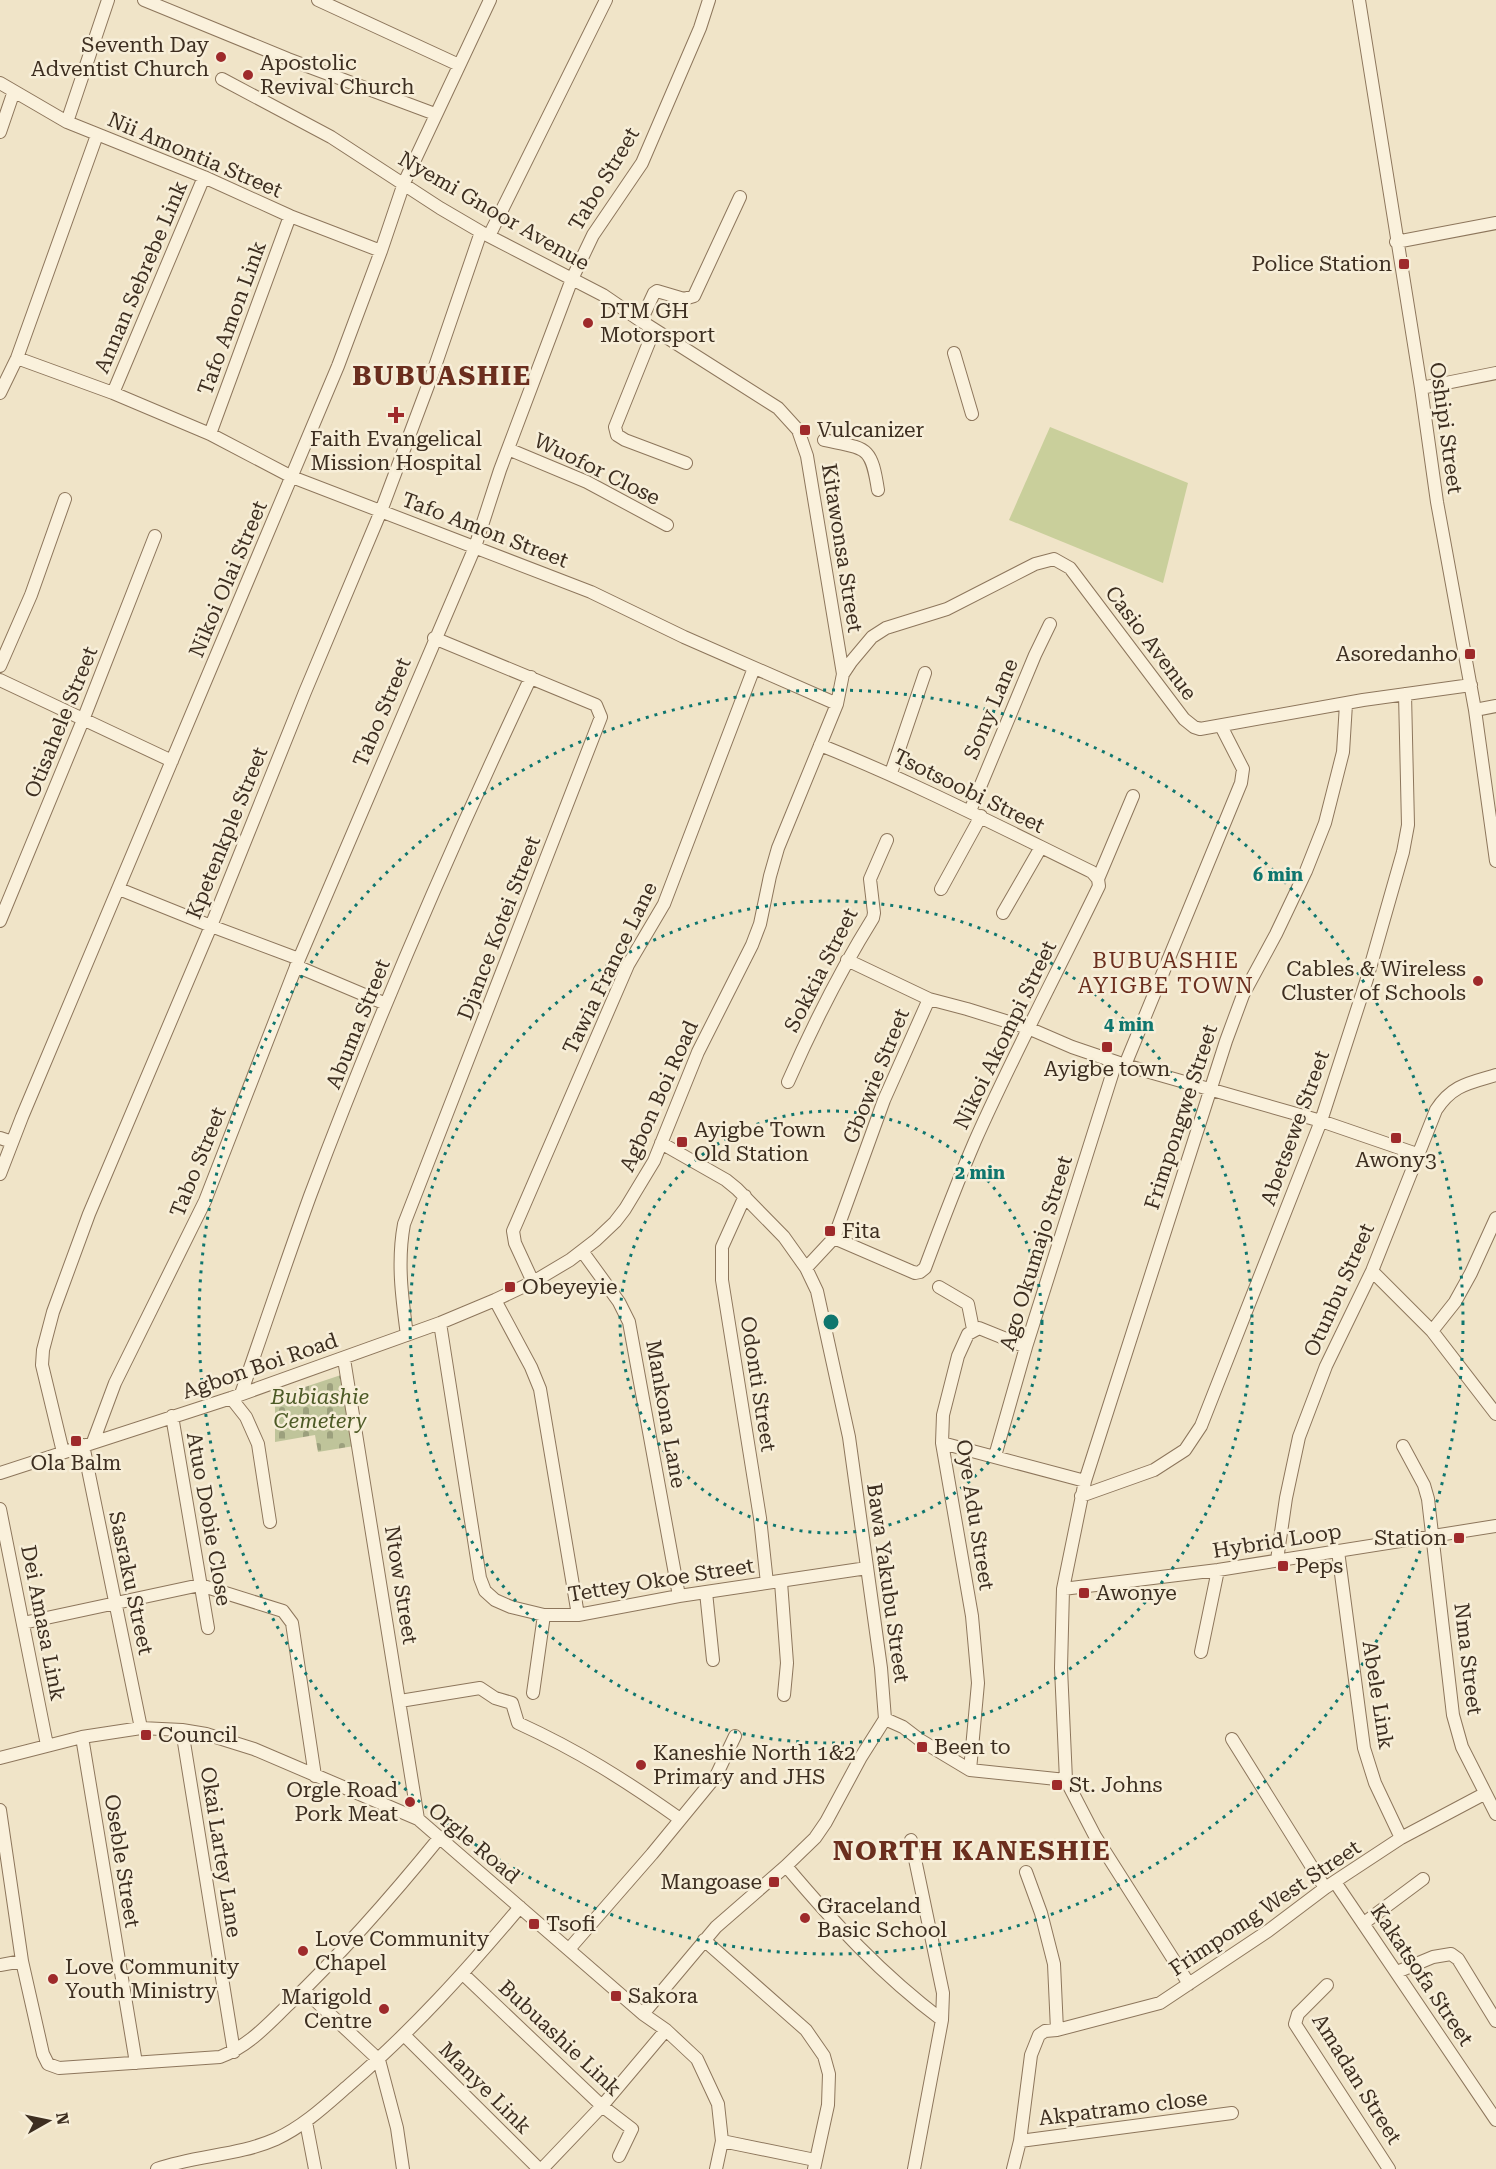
<svg xmlns="http://www.w3.org/2000/svg" width="1496" height="2169" font-family="'Roboto Serif',serif">
<style>
.green{fill:#c9cf9b}
.cemetery{fill:url(#cemetery-stones)}
.lines{fill:none;stroke-linecap:round;stroke-linejoin:round}
.minor-casing{stroke:#8d765c;stroke-width:14}
.minor{stroke:#faf1dc;stroke-width:12}
.ring{fill:none;stroke:#0f766e;stroke-width:3;stroke-dasharray:3 6}
.poi-dot{fill:#9e2a2b;stroke:#f7eed8;stroke-width:2}
.labels{text-anchor:middle;stroke-width:5;stroke-linejoin:round;paint-order:stroke}
.poi-label{font-size:21px;fill:#3d2e20;stroke:#f7eed8;text-anchor:start}
.street-label{font-size:21px;fill:#3d2e20;stroke:#f7eed8}
.park-label{font-size:21px;font-style:italic;fill:#4d5a26;stroke:#f7eed8}
.neighbourhood-label{font-size:22px;letter-spacing:1.5px;fill:#6b2e1e;stroke:#f7eed8}
.district-label{font-size:27px;font-weight:bold;letter-spacing:1.5px;fill:#6b2e1e;stroke:#f7eed8}
.centre{fill:#0f766e;stroke:#f7eed8;stroke-width:3}
.ring-label{font-size:18px;text-anchor:middle;font-weight:bold;fill:#0f766e;stroke:#f7eed8;stroke-width:5;stroke-linejoin:round;paint-order:stroke}
</style>
<defs>
<pattern id="cemetery-stones" width="16" height="16" patternUnits="userSpaceOnUse" patternTransform="scale(1.5)"><rect width="16" height="16" fill="#bfc49a"/><path d="M2 7V4a2 2 0 0 1 4 0v3zM10 15v-3a2 2 0 0 1 4 0v3z" fill="#9ca07d"/></pattern>
</defs>
<rect width="100%" height="100%" fill="#f0e4c8"/>
<path class="green" d="M1050 427 1188 483 1163 583 1009 520Z"/>
<path class="cemetery" d="M341 1375 354 1446 318 1452 315 1435 275 1442V1397Z"/>
<g class="lines">
<defs>
<path id="minor" d="M144 0 288 59 435 114
M318 0 459 65
M1359 0 1421 388 1437 502 1475 710 1496 861
M222 79 331 137 440 208 481 232 603 295 641 321 778 408 798 430 807 456 843 674
M0 83 67 122 204 177 290 216 381 251
M67 122 108 0
M0 132 14 91
M489 236 606 0
M1396 242 1496 223
M641 321 654 293 657 291 684 299 694 296 740 197
M654 330 615 427 617 435 625 440 686 463
M954 353 972 414
M17 358 113 393 210 434 292 477 591 592 684 637 837 704
M1421 388 1496 373
M0 393 17 358 97 135
M113 393 204 177
M210 434 290 216
M824 440C867 449 871 445 878 490
M508 449 587 482 667 525
M0 666 31 595 65 499
M0 680 172 761
M1475 710 1496 706
M820 745C913 782 1002 828 1092 872L1098 879
M891 773 925 673
M970 811 1035 655 1050 624
M119 889 211 926 299 959
M941 889 981 816
M1003 913 1041 847
M0 921 83 720 155 536
M847 960 929 999
M296 966 386 1004
M1125 1065 1241 783 1243 769 1221 726
M788 1082C813 1025 840 971 873 918L874 913 870 879 887 840
M0 1138 12 1142
M0 1174 22 1117 338 366 381 251 404 183 490 0
M745 1196 722 1247V1280L760 1518 767 1583
M834 1238 915 1273 920 1272 925 1268C941 1225 957 1183 975 1141 1013 1055 1058 971 1099 886L1098 879 1133 796
M582 1251 619 1302 629 1322 679 1596
M806 1268 834 1238 884 1100 929 999 967 1009 1028 1028 1072 1047 1125 1065 1321 1121 1417 1154
M1372 1271 1432 1331 1496 1414
M533 1282 515 1243 513 1231 628 965 664 904 754 668
M939 1287 968 1304 973 1329
M495 1300 531 1367 540 1389 578 1615
M440 1323 480 1578 485 1591 495 1600 511 1607 544 1615H578L679 1596 867 1568
M1432 1331 1455 1302 1471 1273 1496 1218
M407 1335C402 1298 397 1262 404 1224L601 717 596 705 434 638
M344 1359 418 1819
M241 1394C264 1328 286 1262 310 1196 376 1020 451 847 531 677
M231 1398 246 1417 258 1444 270 1522
M172 1416 208 1628
M93 1442 115 1383 205 1201 299 959 475 547 500 470 572 279 593 235 642 163 700 28 709 0
M942 1443 1085 1481
M83 1445 141 1728
M1403 1446 1424 1485 1428 1499 1453 1715 1462 1747 1496 1814
M63 1452 42 1365 43 1350 53 1312 89 1214 211 926 305 692 381 511 432 375 481 232
M995 1456 1026 1347 1116 1062
M0 1473 231 1398 440 1323 495 1300 533 1282 570 1260 596 1240 615 1222 625 1209 654 1161 698 1052 752 945 760 924 770 876 778 848 837 704 843 674 851 662 872 637 886 628 947 609 1035 564 1054 559 1070 568 1184 719 1194 727 1200 729 1363 700 1471 685
M1081 1496 1154 1470 1185 1450 1201 1426 1321 1121 1366 982 1403 852 1408 825 1405 694
M0 1509 47 1745
M1338 1551 1364 1748 1375 1783 1401 1838
M1277 1560 1286 1498 1299 1437 1326 1366 1372 1271 1436 1110C1452 1085 1469 1083 1496 1075
M781 1582 787 1663 784 1695
M1063 1589 1218 1570 1496 1526
M706 1592 713 1660
M23 1623 200 1585 283 1611 292 1623 315 1776
M1201 1652 1218 1570
M533 1693 544 1615
M400 1701 480 1688 495 1698 512 1703 518 1723C579 1751 625 1780 680 1819
M885 1719 903 1727 920 1740 970 1770 1066 1780
M182 1730 234 2052
M82 1737 136 2063
M1232 1739 1325 1888
M0 1758 82 1737 141 1728 182 1730 206 1734 254 1749 418 1819 643 2014 666 2030 697 2059 718 2104 722 2141 716 2169
M970 1770 978 1683 972 1616 942 1443 943 1415 958 1356 968 1334 979 1328 1026 1347
M0 1810 22 1961 43 2054 48 2064 59 2068 220 2057C249 2046 267 2025 289 2004 343 1952 393 1895 440 1837
M911 1840 943 1993 942 2020 914 2169
M786 1866C835 1924 881 1974 942 2020
M1026 1872 1041 1913 1054 1964 1057 2030
M1335 1882 1496 2120
M1364 1923 1423 1879
M704 1940 806 2030 824 2056 829 2074 828 2105 814 2169
M570 1948 652 1854 716 1776 735 1736
M0 1965 22 1961
M1397 1972 1433 1957 1451 1954 1458 1959 1496 2021
M463 1974 602 2106 632 2129 619 2156
M1189 1984 1095 1836 1066 1780 1061 1668 1063 1589 1085 1481 1226 1041 1243 995 1276 934 1306 871 1325 823 1343 752 1346 704
M1327 1985 1298 2014 1295 2024 1389 2169
M304 1990 379 2060 397 2128 403 2169
M643 2014 716 1927 786 1866 815 1838 826 1822 861 1757 885 1719 881 1668 849 1437 817 1291 806 1268 784 1237 737 1189 726 1180 661 1143
M404 2035 539 2169
M306 2122 315 2169
M722 2141 815 2160
M1020 2141 1232 2113
M157 2169C195 2155 238 2156 276 2139 304 2126 326 2105 349 2085 412 2031 467 1970 520 1907
M542 2169 602 2106 666 2030
M1013 2169 1020 2141 1031 2055 1039 2035 1045 2031 1057 2030 1160 2003 1268 1931 1325 1888 1401 1838 1484 1794"/>
</defs>
<use href="#minor" class="minor-casing"/>
<use href="#minor" class="minor"/>
</g>
<g class="ring">
<circle cx="831" cy="1322" r="211"/>
<circle cx="831" cy="1322" r="421"/>
<circle cx="831" cy="1322" r="632"/>
</g>
<g class="poi-dot">
<circle cx="221" cy="57" r="6"/>
<circle cx="248" cy="75" r="6"/>
<rect x="1398" y="258" width="12" height="12" rx="3"/>
<circle cx="588" cy="323" r="6"/>
<path d="M393 406h6v6h6v6h-6v6h-6v-6h-6v-6h6z"/>
<rect x="799" y="424" width="12" height="12" rx="3"/>
<rect x="1464" y="648" width="12" height="12" rx="3"/>
<circle cx="1478" cy="981" r="6"/>
<rect x="1101" y="1041" width="12" height="12" rx="3"/>
<rect x="1390" y="1132" width="12" height="12" rx="3"/>
<rect x="676" y="1136" width="12" height="12" rx="3"/>
<rect x="824" y="1225" width="12" height="12" rx="3"/>
<rect x="504" y="1281" width="12" height="12" rx="3"/>
<rect x="70" y="1435" width="12" height="12" rx="3"/>
<rect x="1453" y="1532" width="12" height="12" rx="3"/>
<rect x="1277" y="1560" width="12" height="12" rx="3"/>
<rect x="1078" y="1587" width="12" height="12" rx="3"/>
<rect x="140" y="1729" width="12" height="12" rx="3"/>
<rect x="916" y="1741" width="12" height="12" rx="3"/>
<circle cx="641" cy="1765" r="6"/>
<rect x="1051" y="1779" width="12" height="12" rx="3"/>
<circle cx="410" cy="1802" r="6"/>
<rect x="768" y="1876" width="12" height="12" rx="3"/>
<circle cx="805" cy="1918" r="6"/>
<rect x="528" y="1918" width="12" height="12" rx="3"/>
<circle cx="303" cy="1951" r="6"/>
<circle cx="53" cy="1979" r="6"/>
<rect x="610" y="1990" width="12" height="12" rx="3"/>
<circle cx="384" cy="2009" r="6"/>
</g>
<g class="labels">
<g class="poi-label">
<text x="209" y="52" text-anchor="end">Seventh Day<tspan x="209" dy="24">Adventist Church</tspan></text>
<text x="260" y="70">Apostolic<tspan x="260" dy="24">Revival Church</tspan></text>
<text x="1392" y="271" text-anchor="end">Police Station</text>
<text x="600" y="318">DTM GH<tspan x="600" dy="24">Motorsport</tspan></text>
<text x="817" y="437">Vulcanizer</text>
<text x="396" y="446" text-anchor="middle">Faith Evangelical<tspan x="396" dy="24">Mission Hospital</tspan></text>
<text x="1458" y="661" text-anchor="end">Asoredanho</text>
<text x="1466" y="976" text-anchor="end">Cables &amp; Wireless<tspan x="1466" dy="24">Cluster of Schools</tspan></text>
<text x="1107" y="1076" text-anchor="middle">Ayigbe town</text>
<text x="694" y="1137">Ayigbe Town<tspan x="694" dy="24">Old Station</tspan></text>
<text x="1396" y="1167" text-anchor="middle">Awony3</text>
<text x="842" y="1238">Fita</text>
<text x="522" y="1294">Obeyeyie</text>
<text x="76" y="1470" text-anchor="middle">Ola Balm</text>
<text x="1447" y="1545" text-anchor="end">Station</text>
<text x="1295" y="1573">Peps</text>
<text x="1096" y="1600">Awonye</text>
<text x="158" y="1742">Council</text>
<text x="934" y="1754">Been to</text>
<text x="653" y="1760">Kaneshie North 1&amp;2<tspan x="653" dy="24">Primary and JHS</tspan></text>
<text x="1069" y="1792">St. Johns</text>
<text x="398" y="1797" text-anchor="end">Orgle Road<tspan x="398" dy="24">Pork Meat</tspan></text>
<text x="762" y="1889" text-anchor="end">Mangoase</text>
<text x="817" y="1913">Graceland<tspan x="817" dy="24">Basic School</tspan></text>
<text x="546" y="1931">Tsofi</text>
<text x="315" y="1946">Love Community<tspan x="315" dy="24">Chapel</tspan></text>
<text x="65" y="1974">Love Community<tspan x="65" dy="24">Youth Ministry</tspan></text>
<text x="628" y="2003">Sakora</text>
<text x="372" y="2004" text-anchor="end">Marigold<tspan x="372" dy="24">Centre</tspan></text>
</g>
<g class="street-label">
<text transform="translate(195 155) rotate(23)" y="7">Nii Amontia Street</text>
<text transform="translate(604 179) rotate(-59)" y="7">Tabo Street</text>
<text transform="translate(494 211) rotate(30)" y="7">Nyemi Gnoor Avenue</text>
<text transform="translate(141 277) rotate(-67)" y="7">Annan Sebrebe Link</text>
<text transform="translate(232 318) rotate(-70)" y="7">Tafo Amon Link</text>
<text transform="translate(1446 428) rotate(82)" y="7">Oshipi Street</text>
<text transform="translate(597 469) rotate(26)" y="7">Wuofor Close</text>
<text transform="translate(485 530) rotate(21)" y="7">Tafo Amon Street</text>
<text transform="translate(842 548) rotate(81)" y="7">Kitawonsa Street</text>
<text transform="translate(228 579) rotate(-67)" y="7">Nikoi Olai Street</text>
<text transform="translate(1151 643) rotate(53)" y="7">Casio Avenue</text>
<text transform="translate(991 709) rotate(-67)" y="7">Sony Lane</text>
<text transform="translate(382 712) rotate(-67)" y="7">Tabo Street</text>
<text transform="translate(61 722) rotate(-68)" y="7">Otisahele Street</text>
<text transform="translate(969 791) rotate(26)" y="7">Tsotsoobi Street</text>
<text transform="translate(227 833) rotate(-68)" y="7">Kpetenkple Street</text>
<text transform="translate(499 928) rotate(-69)" y="7">Djance Kotei Street</text>
<text transform="translate(610 968) rotate(-64)" y="7">Tawia France Lane</text>
<text transform="translate(821 970) rotate(-63)" y="7">Sokkia Street</text>
<text transform="translate(358 1024) rotate(-68)" y="7">Abuma Street</text>
<text transform="translate(1005 1035) rotate(-64)" y="7">Nikoi Akompi Street</text>
<text transform="translate(876 1076) rotate(-68)" y="7">Gbowie Street</text>
<text transform="translate(659 1096) rotate(-66)" y="7">Agbon Boi Road</text>
<text transform="translate(1181 1117) rotate(-72)" y="7">Frimpongwe Street</text>
<text transform="translate(1295 1128) rotate(-70)" y="7">Abetsewe Street</text>
<text transform="translate(198 1162) rotate(-68)" y="7">Tabo Street</text>
<text transform="translate(1036 1253) rotate(-73)" y="7">Ago Okumajo Street</text>
<text transform="translate(1339 1290) rotate(-66)" y="7">Otunbu Street</text>
<text transform="translate(260 1366) rotate(-19)" y="7">Agbon Boi Road</text>
<text transform="translate(758 1384) rotate(81)" y="7">Odonti Street</text>
<text transform="translate(666 1414) rotate(80)" y="7">Mankona Lane</text>
<text transform="translate(975 1515) rotate(81)" y="7">Oye Adu Street</text>
<text transform="translate(209 1519) rotate(80)" y="7">Atuo Dobie Close</text>
<text transform="translate(1277 1541) rotate(-9)" y="7">Hybrid Loop</text>
<text transform="translate(661 1580) rotate(-9)" y="7">Tettey Okoe Street</text>
<text transform="translate(131 1583) rotate(78)" y="7">Sasraku Street</text>
<text transform="translate(888 1583) rotate(82)" y="7">Bawa Yakubu Street</text>
<text transform="translate(401 1585) rotate(81)" y="7">Ntow Street</text>
<text transform="translate(43 1623) rotate(79)" y="7">Dei Amasa Link</text>
<text transform="translate(1468 1659) rotate(83)" y="7">Nma Street</text>
<text transform="translate(1378 1695) rotate(81)" y="7">Abele Link</text>
<text transform="translate(474 1843) rotate(40)" y="7">Orgle Road</text>
<text transform="translate(221 1852) rotate(81)" y="7">Okai Lartey Lane</text>
<text transform="translate(122 1861) rotate(81)" y="7">Oseble Street</text>
<text transform="translate(1265 1908) rotate(-34)" y="7">Frimpomg West Street</text>
<text transform="translate(1422 1975) rotate(56)" y="7">Kakatsofa Street</text>
<text transform="translate(560 2038) rotate(43)" y="7">Bubuashie Link</text>
<text transform="translate(1357 2079) rotate(58)" y="7">Amadan Street</text>
<text transform="translate(485 2088) rotate(45)" y="7">Manye Link</text>
<text transform="translate(1123 2108) rotate(-7)" y="7">Akpatramo close</text>
</g>
<g class="park-label">
<text x="320" y="1404">Bubiashie<tspan x="320" dy="24">Cemetery</tspan></text>
</g>
<g class="neighbourhood-label">
<text x="1166" y="968">BUBUASHIE<tspan x="1166" dy="25">AYIGBE TOWN</tspan></text>
</g>
<g class="district-label">
<text x="442" y="385">BUBUASHIE</text>
<text x="972" y="1860">NORTH KANESHIE</text>
</g>
</g>
<circle cx="831" cy="1322" r="9" class="centre"/>
<g class="ring-label">
<text x="1278" y="881">6 min</text>
<text x="1129" y="1031">4 min</text>
<text x="980" y="1179">2 min</text>
</g>
<g transform="translate(48 2121) rotate(81)" stroke="#f7eed8" stroke-width="4.5" paint-order="stroke">
<path d="M0-4.5L10 22L0 15L-10 22Z" fill="#3d2e20"/>
<text y="-9" font-size="16" font-weight="bold" text-anchor="middle" fill="#3d2e20">N</text>
</g>
</svg>
